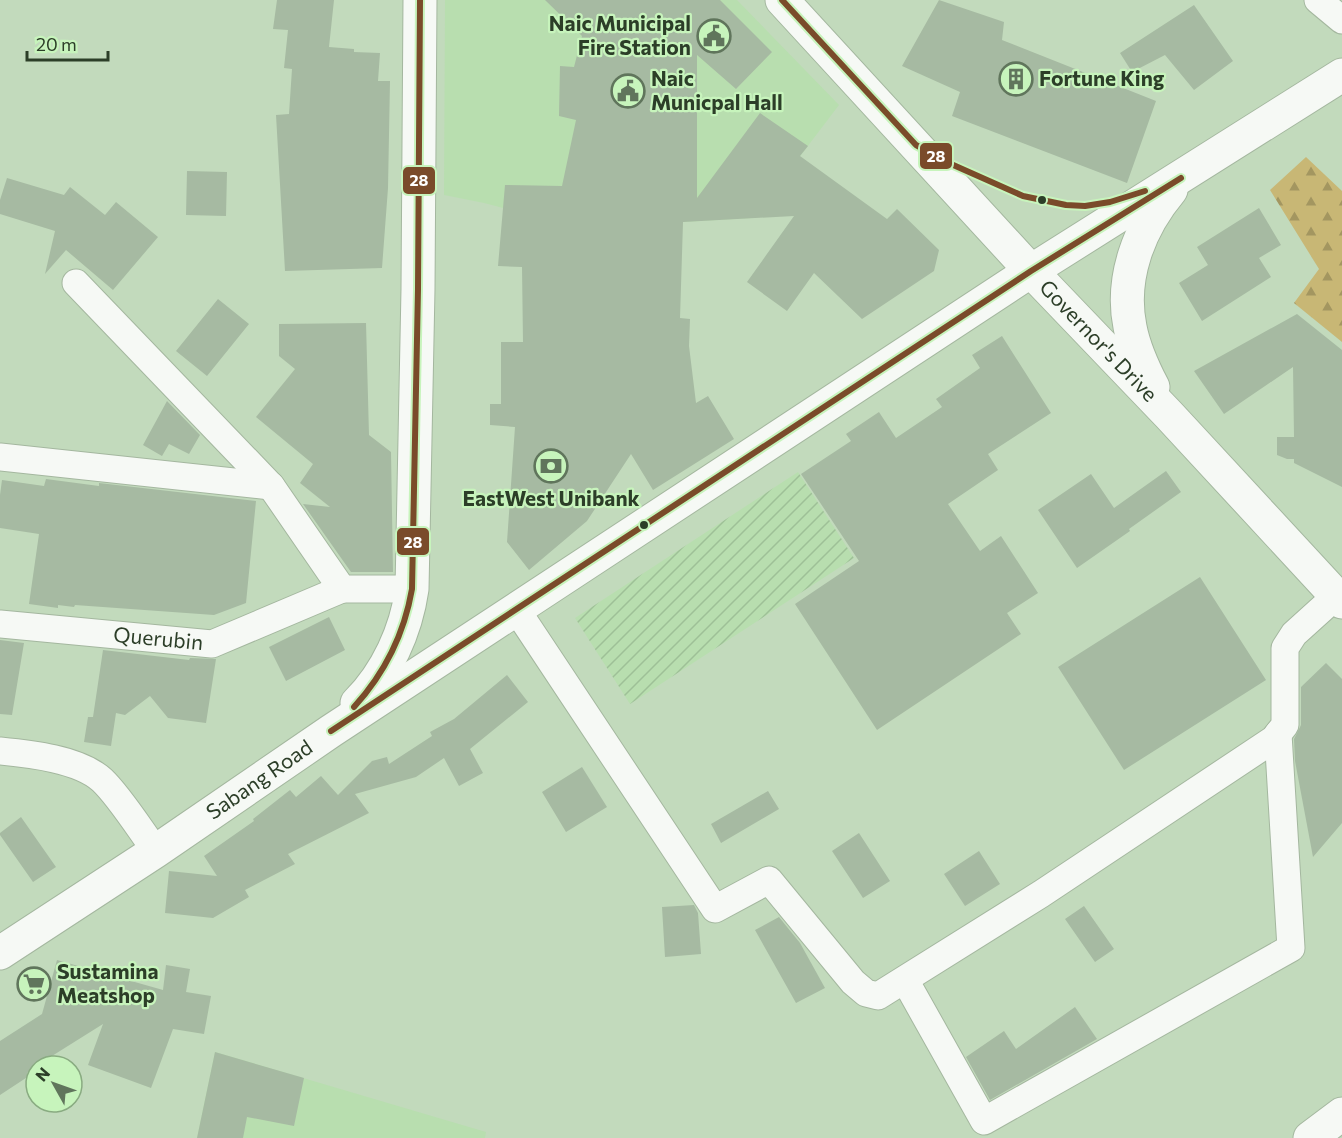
<svg xmlns="http://www.w3.org/2000/svg" width="1342" height="1138" font-family="Commissioner,sans-serif">
<style>
.built{fill:#b8deaf}
.industrial{fill:url(#industrial-furrows)}
.forest{fill:url(#forest-firs)}
.building{fill:#a6baa2}
.lines{fill:none;stroke-linecap:round;stroke-linejoin:round}
.street-casing{stroke:#a4b79f;stroke-width:29}
.secondary-casing{stroke:#a4b79f;stroke-width:35}
.primary-casing{stroke:#a4b79f;stroke-width:35}
.street{stroke:#f6f9f5;stroke-width:27}
.secondary{stroke:#f6f9f5;stroke-width:33}
.primary{stroke:#f6f9f5;stroke-width:33}
.bus-1-casing{stroke:#c7f4bc;stroke-width:10}
.bus-1{stroke:#7a4b2a;stroke-width:6}
.bus-dot{fill:#2c3e28;stroke:#c7f4bc;stroke-width:2}
.labels{text-anchor:middle;stroke-width:4.5;stroke-linejoin:round;paint-order:stroke}
.poi-label{font-size:21px;font-weight:bold;fill:#2c3e28;stroke:#c7f4bc;text-anchor:start}
.street-label{font-size:21px;fill:#2c3e28;stroke:#c7f4bc}
.line-badge{stroke:#c7f4bc;stroke-width:2}
.badge-label{font-size:16px;text-anchor:middle;font-weight:bold;fill:#fff}
</style>
<defs>
<pattern id="industrial-furrows" width="10" height="10" patternUnits="userSpaceOnUse" patternTransform="scale(1.5)"><rect width="10" height="10" fill="#b8deaf"/><path d="M-1 1l2-2M0 10L10 0M9 11l2-2" fill="none" stroke="#9ec097"/></pattern>
<pattern id="forest-firs" width="22" height="20" patternUnits="userSpaceOnUse" patternTransform="scale(1.5)"><rect width="22" height="20" fill="#c8b775"/><path d="M5 1l3.5 6h-7zM16 11l3.5 6h-7z" fill="#a39660"/></pattern>
</defs>
<rect width="100%" height="100%" fill="#c2dabc"/>
<path class="built" d="M445 0H737L839 105 753 218 683 222 565 224 484 203 444 195Z
M215 1052 486 1132 485 1138H197Z"/>
<path class="industrial" d="M798 472 854 558 630 704 575 618Z"/>
<path class="forest" d="M1306 157 1342 191V342L1294 303 1319 269 1270 190Z"/>
<path class="building" d="M277 0H334L329 47 354 49V52L380 53 378 81H390L388 188 382 268 285 271 276 115 289 114 292 69 284 68 288 30 273 29Z
M545 0H720L772 52 736 89 697 55V198L760 113 808 146 800 156 887 219 897 209 939 250 934 271 862 319 814 273 787 311 747 282 794 216 683 222 680 318 690 319 689 346 696 403 708 396 734 439 653 490 631 454 587 521 529 570 507 542 515 427 490 425V404H501V342H523L522 267 498 266 505 185 562 186 576 120 559 116 560 66 574 67 582 36Z
M939 0 1004 22 1002 40 1156 101 1127 183 952 116 960 92 902 66Z
M1194 5 1233 61 1194 90 1165 55 1132 72 1120 53Z
M187 171 227 172 226 216 186 215Z
M7 178 64 195 70 187 105 215 116 202 158 237 113 290 66 250 45 274 55 231 0 214V200Z
M1259 208 1281 245 1259 258 1271 277 1202 321 1179 283 1208 265 1197 247Z
M218 299 249 324 207 376 176 351Z
M1297 314 1342 350V487L1294 463V459H1287L1277 455V437H1294L1293 367 1224 414 1194 371Z
M366 323 369 435 391 452 393 572H351L303 504 330 507 300 483 313 464 256 417 295 369 279 356V324Z
M1002 336 1051 413 988 454 998 470 948 504 980 551 1001 536 1038 593 1007 613 1021 634 877 730 795 604 859 561 801 474 851 441 846 434 879 412 896 438 942 407 936 399 980 368 972 355Z
M167 401 200 435 189 454 169 444 162 456 143 445Z
M1166 471 1181 492 1129 529 1130 531 1077 568 1038 510 1091 474 1114 508Z
M46 479 99 486V483L256 501 246 603 214 615 75 605 74 607 58 605V608L29 604 39 534 0 528V495L2 480 44 486Z
M1200 577 1266 680 1124 770 1058 667Z
M329 617 345 650 286 681 269 647Z
M0 640 24 643 12 715 0 714Z
M103 650 189 660 190 658 216 659 206 723 168 718 150 696 125 715 116 713 111 746 84 742 88 717H93Z
M1326 663 1342 679V823L1313 857 1295 761 1294 739 1301 725V687Z
M507 675 528 702 470 749 483 773 459 786 444 758 416 777 355 794 369 813 288 854 295 864 245 890 249 897 213 918 165 913 169 871 217 876 204 856 254 821 253 819 290 790 296 797 321 776 338 795 372 761 387 757 389 764 432 736 430 732 454 719Z
M582 767 607 807 566 832 542 792Z
M768 791 779 809 721 843 711 824Z
M21 817 56 867 33 882 0 835V833Z
M859 833 890 881 863 898 832 851Z
M979 851 1000 884 965 906 944 874Z
M694 905 698 913 701 954 665 957 662 907Z
M1084 906 1114 949 1095 962 1065 919Z
M779 917 800 943 825 988 796 1003 755 930Z
M57 960 163 990 166 965 190 969 186 992 211 996 204 1034 173 1029 151 1088 88 1065 103 1024 36 1066 27 1073 29 1076 0 1095V1041L42 1014Z
M1075 1007 1097 1039 990 1100 966 1057 1004 1031 1016 1049Z
M215 1052 304 1078 294 1126 247 1117 243 1138H197Z"/>
<g class="lines">
<defs>
<g id="street">
<path d="M1318 0 1342 20"/>
<path d="M76 283 271 486 342 589H412"/>
<path d="M0 457 271 486"/>
<path d="M516 609 715 909 769 880 853 982 866 993 878 996 1041 894 1274 739 1285 725V648L1294 634 1336 596"/>
<path id="s1" d="M0 624 212 644 342 589"/>
<path d="M0 751C30 754 79 759 102 780 120 797 141 831 156 851"/>
<path d="M905 980 984 1121 1291 948 1278 734"/>
</g>
<g id="secondary">
<path d="M357 703C387 673 406 631 412 589L418 289 420 0"/>
<path id="s2" d="M0 953 156 851 331 731 1031 271"/>
<path d="M1310 1138 1342 1114"/>
</g>
<g id="primary">
<path id="s3" d="M782 0 1031 271 1169 415 1342 602"/>
<path d="M1031 271 1342 75"/>
<path d="M1153 387C1143 368 1134 348 1130 327 1120 278 1139 228 1171 190"/>
</g>
</defs>
<use href="#street" class="street-casing"/>
<use href="#secondary" class="secondary-casing"/>
<use href="#primary" class="primary-casing"/>
<use href="#street" class="street"/>
<use href="#secondary" class="secondary"/>
<use href="#primary" class="primary"/>
<defs>
<path id="bus-1" d="M782 0 916 145 951 164 1023 196 1066 205 1085 206 1110 202 1145 191
M354 707C385 673 404 635 412 589L418 289 420 0
M331 731 1031 271 1181 178"/>
</defs>
<use href="#bus-1" class="bus-1-casing"/>
<use href="#bus-1" class="bus-1"/>
</g>
<defs>
<symbol id="civic-ring" viewBox="-11 -11 22 22"><circle r="9.5" fill="#c7f4bc" stroke="#60755c" stroke-width="1.5"/><path d="M-.6-6.5H3V-4.5H.6V-3L4-1V1h2V6H-6V1h2V-1L-.6-3ZM-1.2 2.5V6h2.4V2.5Z" fill="#60755c"/></symbol>
<symbol id="building-ring" viewBox="-11 -11 22 22"><circle r="9.5" fill="#c7f4bc" stroke="#60755c" stroke-width="1.5"/><path d="M-4-6H4V6H1V3H-1V6H-4ZM-2.5-4.3h1.7v1.8h-1.7ZM.8-4.3h1.7v1.8H.8ZM-2.5-1h1.7V.8h-1.7ZM.8-1h1.7V.8H.8Z" fill="#60755c"/></symbol>
<symbol id="bank-ring" viewBox="-11 -11 22 22"><circle r="9.5" fill="#c7f4bc" stroke="#60755c" stroke-width="1.5"/><path d="M-6-4H6V4H-6ZM0-2.3a2.3 2.3 0 1 0 0 4.6a2.3 2.3 0 1 0 0-4.6Z" fill="#60755c"/></symbol>
<symbol id="supermarket-ring" viewBox="-11 -11 22 22"><circle r="9.5" fill="#c7f4bc" stroke="#60755c" stroke-width="1.5"/><path d="M-6-5.5h2.5l.6 2H6L4.5 2H-2.5L-4.4-4H-6ZM-1.5 3.2a1.3 1.3 0 1 0 .1 0ZM3 3.2a1.3 1.3 0 1 0 .1 0Z" fill="#60755c"/></symbol>
</defs>
<g fill-rule="evenodd">
<use href="#civic-ring" x="695" y="17" width="38" height="38"/>
<use href="#building-ring" x="997" y="60" width="38" height="38"/>
<use href="#civic-ring" x="609" y="72" width="38" height="38"/>
<use href="#bank-ring" x="532" y="447" width="38" height="38"/>
<use href="#supermarket-ring" x="15" y="965" width="38" height="38"/>
</g>
<g class="bus-dot">
<circle cx="1042" cy="200" r="5"/>
<circle cx="644" cy="525" r="5"/>
</g>
<g class="labels">
<g class="poi-label">
<text x="691" y="31" text-anchor="end">Naic Municipal<tspan x="691" dy="24">Fire Station</tspan></text>
<text x="651" y="86">Naic<tspan x="651" dy="24">Municpal Hall</tspan></text>
<text x="1039" y="86">Fortune King</text>
<text x="551" y="506" text-anchor="middle">EastWest Unibank</text>
<text x="57" y="979">Sustamina<tspan x="57" dy="24">Meatshop</tspan></text>
</g>
<g class="street-label">
<text dy="7" stroke="none"><textPath href="#s3" startOffset="465">Governor's Drive</textPath></text>
<text dy="7" stroke="none"><textPath href="#s1" startOffset="159">Querubin</textPath></text>
<text dy="7" stroke="none"><textPath href="#s2" startOffset="312">Sabang Road</textPath></text>
</g>
</g>
<g class="line-badge">
<rect x="919" y="142" width="34" height="28" rx="6" fill="#7a4b2a"/>
<rect x="402" y="166" width="34" height="29" rx="6" fill="#7a4b2a"/>
<rect x="396" y="527" width="34" height="29" rx="6" fill="#7a4b2a"/>
</g>
<g class="badge-label">
<text x="936" y="162">28</text>
<text x="419" y="186">28</text>
<text x="413" y="548">28</text>
</g>
<g transform="translate(54 1084) rotate(310)"><circle r="28" fill="#c7f4bc" stroke="#89ab81" stroke-width="1.5"/>
<path d="M0-4.5L10 22L0 15L-10 22Z" fill="#60755c"/>
<text y="-9" font-size="16" font-weight="bold" text-anchor="middle" fill="#2c3e28">N</text>
</g>
<path d="M27 51v9h81v-9" fill="none" stroke="#2c3e28" stroke-width="3"/>
<text x="36" y="51" font-size="18" fill="#2c3e28" stroke="#c7f4bc" stroke-width="4.5" paint-order="stroke">20 m</text>
</svg>
